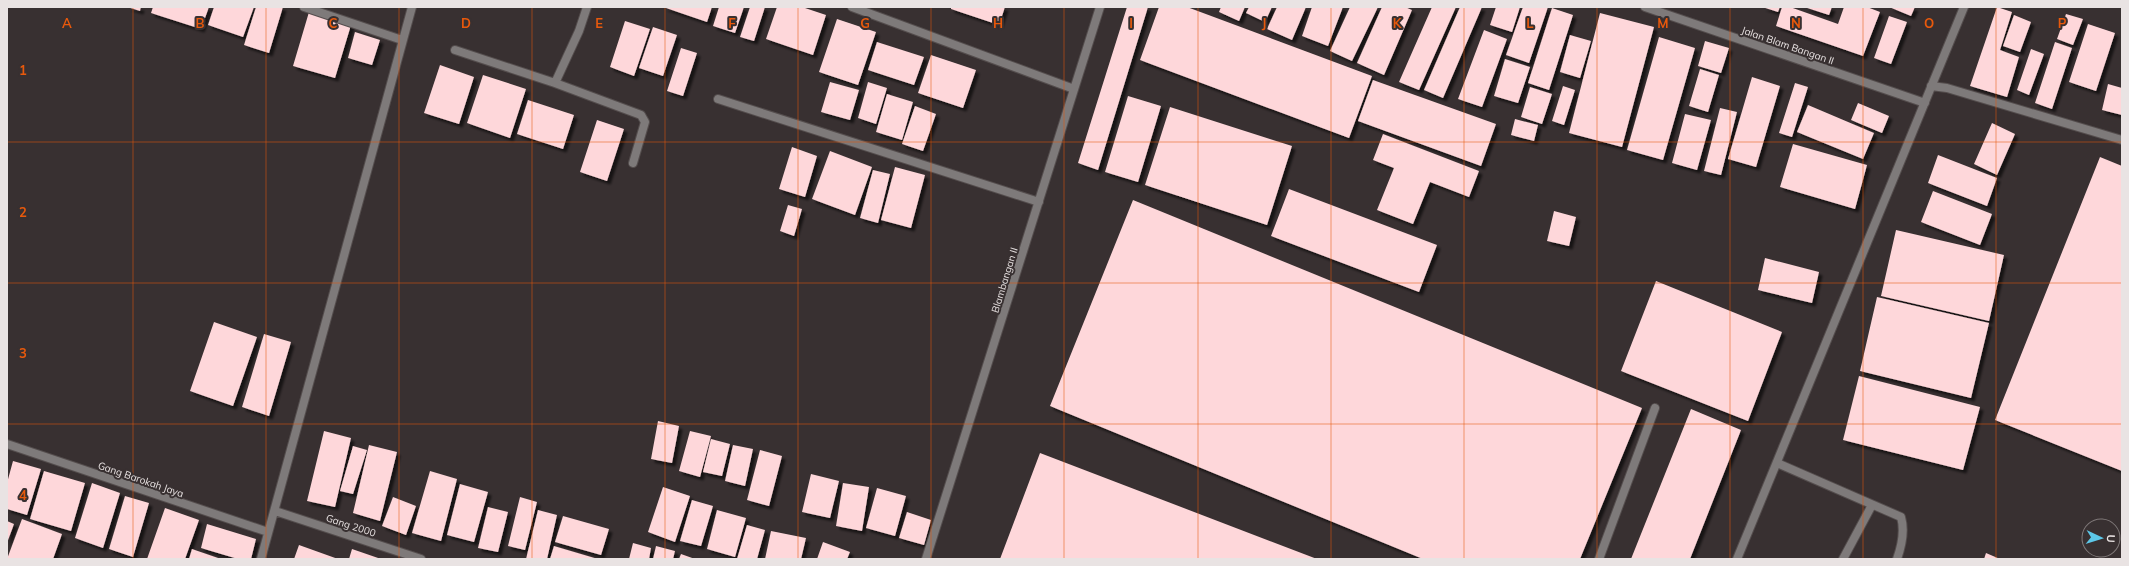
<svg xmlns="http://www.w3.org/2000/svg" width="2129" height="566" font-family="Mulish,sans-serif">
<style>
.building{fill:#fed7da;filter:url(#shadow)}
.lines{fill:none;stroke-linecap:round;stroke-linejoin:round}
.lane-casing{stroke:#544d4d;stroke-width:10}
.street-casing{stroke:#544d4d;stroke-width:10}
.lane{stroke:#7e7a7a;stroke-width:8}
.street{stroke:#7e7a7a;stroke-width:8}
.grid{fill:none;stroke:#e8590c;stroke-width:1;stroke-opacity:0.55}
.labels{text-anchor:middle;stroke-width:4;stroke-linejoin:round;paint-order:stroke}
.street-label{font-size:10px;fill:#e9e3e3;stroke:#383031}
.grid-label{font-size:13px;text-anchor:middle;font-weight:bold;fill:#e8590c;stroke:#383031;stroke-width:4;stroke-linejoin:round;paint-order:stroke}
</style>
<defs>
<filter id="shadow"><feDropShadow dx="3.5" dy="3.5" stdDeviation="1" flood-color="#0009"/></filter>
</defs>
<rect width="100%" height="100%" fill="#383031"/>
<path class="building" d="M127 7H141L140 11Z
M153 7H209L201 29 151 13Z
M214 7H254L243 37 208 25Z
M256 7H283L269 53 244 45Z
M663 7H712L707 22Z
M719 7H744L735 33 713 26Z
M750 7H765L754 41 740 37Z
M777 7H802L826 15 813 55 766 39Z
M951 7H1005L999 25 951 9Z
M1127 7H1148L1098 170 1078 163Z
M1159 7H1187L1372 76 1349 138 1140 60Z
M1221 7H1245L1239 21 1219 12Z
M1249 7H1272L1265 22 1246 13Z
M1277 7H1306L1292 40 1267 29Z
M1312 7H1343L1328 46 1302 36Z
M1350 7H1378L1352 61 1330 51Z
M1382 7H1405L1412 10 1384 75 1357 63Z
M1432 7H1456L1419 90 1399 82Z
M1460 7H1482L1443 98 1424 90Z
M1496 7H1520L1512 32 1490 25Z
M1523 7H1548L1529 63 1506 55Z
M1762 7H1780L1778 12Z
M1782 7H1790L1838 24 1844 7H1867L1880 12 1863 56 1776 26Z
M1804 7H1832L1829 15Z
M1889 7H1915L1911 16Z
M1997 7 2012 12 2000 50 2019 57 2007 97 1970 86Z
M1552 8 1573 15 1549 90 1528 83Z
M309 12 351 25 335 78 293 66Z
M1600 13 1654 27 1622 147 1569 133Z
M2066 14 2083 19 2073 45 2057 39Z
M2014 15 2031 22 2020 52 2003 46Z
M1889 16 1907 22 1891 64 1874 58Z
M837 19 876 32 858 85 819 72Z
M625 21 650 29 634 76 610 67Z
M2088 24 2115 33 2096 91 2069 82Z
M653 27 677 35 663 76 639 68Z
M1484 30 1507 39 1482 107 1458 99Z
M355 32 380 40 372 65 348 58Z
M1570 35 1591 41 1580 78 1560 72Z
M1659 37 1695 48 1663 160 1627 150Z
M1705 41 1729 48 1721 73 1698 66Z
M877 42 924 57 914 85 868 70Z
M2055 42 2072 48 2052 109 2035 103Z
M681 48 697 53 683 96 667 91Z
M2031 49 2044 54 2029 95 2017 90Z
M931 55 976 70 963 108 918 93Z
M1505 59 1530 67 1518 103 1494 96Z
M440 65 474 77 459 124 424 113Z
M1700 69 1719 75 1708 112 1689 106Z
M483 75 526 89 510 138 467 123Z
M1752 77 1780 86 1756 167 1728 159Z
M1373 80 1496 124 1481 166 1358 121Z
M830 82 859 90 850 120 821 112Z
M868 82 887 88 876 124 858 118Z
M1795 83 1808 87 1792 137 1779 133Z
M2108 84 2122 88V115L2102 110Z
M1563 86 1575 90 1564 125 1552 121Z
M1530 87 1552 94 1542 124 1521 117Z
M887 94 913 102 902 140 876 132Z
M1128 96 1161 106 1138 182 1105 172Z
M528 100 574 115 563 149 517 134Z
M1858 103 1889 116 1882 133 1851 120Z
M1808 105 1874 133 1863 159 1797 132Z
M915 106 936 114 923 151 902 144Z
M1170 107 1292 146 1267 225 1145 185Z
M1720 108 1737 112 1721 175 1704 171Z
M1685 114 1711 120 1697 170 1672 163Z
M1515 119 1538 125 1534 141 1511 135Z
M597 120 624 129 607 181 580 172Z
M1992 123 2015 134 1997 175 1974 164Z
M1383 134 1479 171 1469 197 1430 182 1413 224 1377 210 1394 168 1373 160Z
M1793 144 1867 165 1855 209 1780 187Z
M792 147 817 156 805 197 779 189Z
M830 151 872 167 855 215 812 199Z
M1938 155 1997 178 1987 206 1928 183Z
M2100 157 2122 166V471L1995 420Z
M895 167 925 175 911 228 881 220Z
M873 170 890 174 878 223 860 218Z
M1289 189 1437 245 1419 292 1271 236Z
M1933 191 1992 214 1980 245 1921 222Z
M1133 200 1642 408 1580 559H1423L1050 406Z
M788 205 802 209 794 236 780 231Z
M1554 211 1576 217 1569 246 1547 241Z
M1896 230 2004 255 1989 321 1881 296Z
M1765 258 1819 272 1812 303 1758 290Z
M1656 281 1782 332 1748 421 1621 371Z
M1877 297 1989 323 1971 398 1860 371Z
M214 322 257 337 233 406 190 391Z
M264 334 291 342 269 416 242 407Z
M1859 376 1980 407 1963 470 1843 440Z
M1691 409 1741 430 1690 559H1631Z
M658 421 679 426 672 463 651 459Z
M324 431 351 438 335 507 307 501Z
M690 431 711 436 700 477 679 471Z
M711 439 730 444 722 476 703 472Z
M369 445 397 452 380 521 353 513Z
M733 445 753 449 745 486 725 481Z
M353 446 367 450 353 494 340 491Z
M760 450 782 456 769 506 747 500Z
M1040 453 1317 559H1000Z
M13 461 41 469 27 515 7 509V483Z
M44 471 85 483 71 531 30 519Z
M430 471 457 479 441 541 412 533Z
M811 474 839 481 830 518 802 512Z
M92 483 120 493 103 548 75 538Z
M843 483 869 487 862 531 836 526Z
M460 484 488 492 474 542 447 535Z
M663 487 690 496 675 542 648 532Z
M877 488 906 496 895 536 866 528Z
M125 496 149 503 133 557 109 549Z
M393 497 416 506 406 535 382 526Z
M520 497 537 502 525 550 508 546Z
M692 500 713 506 701 546 680 541Z
M488 507 508 512 498 552 478 548Z
M165 508 199 520 185 559H147Z
M538 510 557 515 547 559H526Z
M717 510 746 518 735 557 707 549Z
M907 512 931 520 924 545 899 538Z
M563 516 609 529 601 555 555 542Z
M22 519 62 534 53 559H7Z
M7 521 14 524 7 543Z
M207 524 256 539 251 559H238L201 548Z
M747 525 765 530 757 559H737Z
M771 531 806 538 801 559H765Z
M823 542 850 552 847 559H817Z
M633 543 651 548 649 559H629Z
M299 545 338 559H294Z
M554 546 598 559H550Z
M656 546 675 551 673 559H653Z
M192 549 221 559H189Z
M352 549 381 559H349Z
M1986 553 2000 559H1984Z
M681 554 695 559H679Z"/>
<g class="lines">
<defs>
<path id="lane" d="M1777 463 1901 517C1905 531 1902 545 1897 559
M1599 559 1655 408
M1843 559 1872 505"/>
<path id="street" d="M304 7 402 40
M852 7 1074 89
M1645 7 1925 103
M455 50 555 83 579 31 587 7
M555 83 641 115 645 122 633 163
M1931 86 1947 88 2122 140
M718 99 1039 202
M7 444 268 532
M275 511 421 559
M261 559 412 7
M926 559 1100 7
M1737 559 1964 7"/>
</defs>
<use href="#lane" class="lane-casing"/>
<use href="#street" class="street-casing"/>
<use href="#lane" class="lane"/>
<use href="#street" class="street"/>
</g>
<path class="grid" d="M133 7V559M266 7V559M399 7V559M532 7V559M665 7V559M798 7V559M931 7V559M1064 7V559M1198 7V559M1331 7V559M1464 7V559M1597 7V559M1730 7V559M1863 7V559M1996 7V559M7 142H2122M7 283H2122M7 424H2122"/>
<g class="labels">
<g class="street-label">
<text transform="translate(1788 45) rotate(19)" y="4">Jalan Blam Bangan II</text>
<text transform="translate(1004 280) rotate(-73)" y="4">Blambangan II</text>
<text transform="translate(141 479) rotate(19)" y="4">Gang Barokah Jaya</text>
<text transform="translate(351 525) rotate(18)" y="4">Gang 2000</text>
</g>
</g>
<g class="grid-label">
<text x="67" y="28">A</text>
<text x="200" y="28">B</text>
<text x="333" y="28">C</text>
<text x="466" y="28">D</text>
<text x="599" y="28">E</text>
<text x="732" y="28">F</text>
<text x="865" y="28">G</text>
<text x="998" y="28">H</text>
<text x="1131" y="28">I</text>
<text x="1264" y="28">J</text>
<text x="1397" y="28">K</text>
<text x="1530" y="28">L</text>
<text x="1663" y="28">M</text>
<text x="1796" y="28">N</text>
<text x="1929" y="28">O</text>
<text x="2062" y="28">P</text>
<text x="23" y="75">1</text>
<text x="23" y="217">2</text>
<text x="23" y="358">3</text>
<text x="23" y="500">4</text>
</g>
<rect width="2129" height="566" fill="none" stroke="#e9e3e3" stroke-width="16"/>
<g transform="translate(2101 538) rotate(94)"><circle r="19" fill="#383031" stroke="#7f7878"/>
<path d="M0-3L7 15L0 10L-7 15Z" fill="#5dc7e8"/>
<text y="-6" font-size="11" font-weight="bold" text-anchor="middle" fill="#e9e3e3">U</text>
</g>
</svg>
